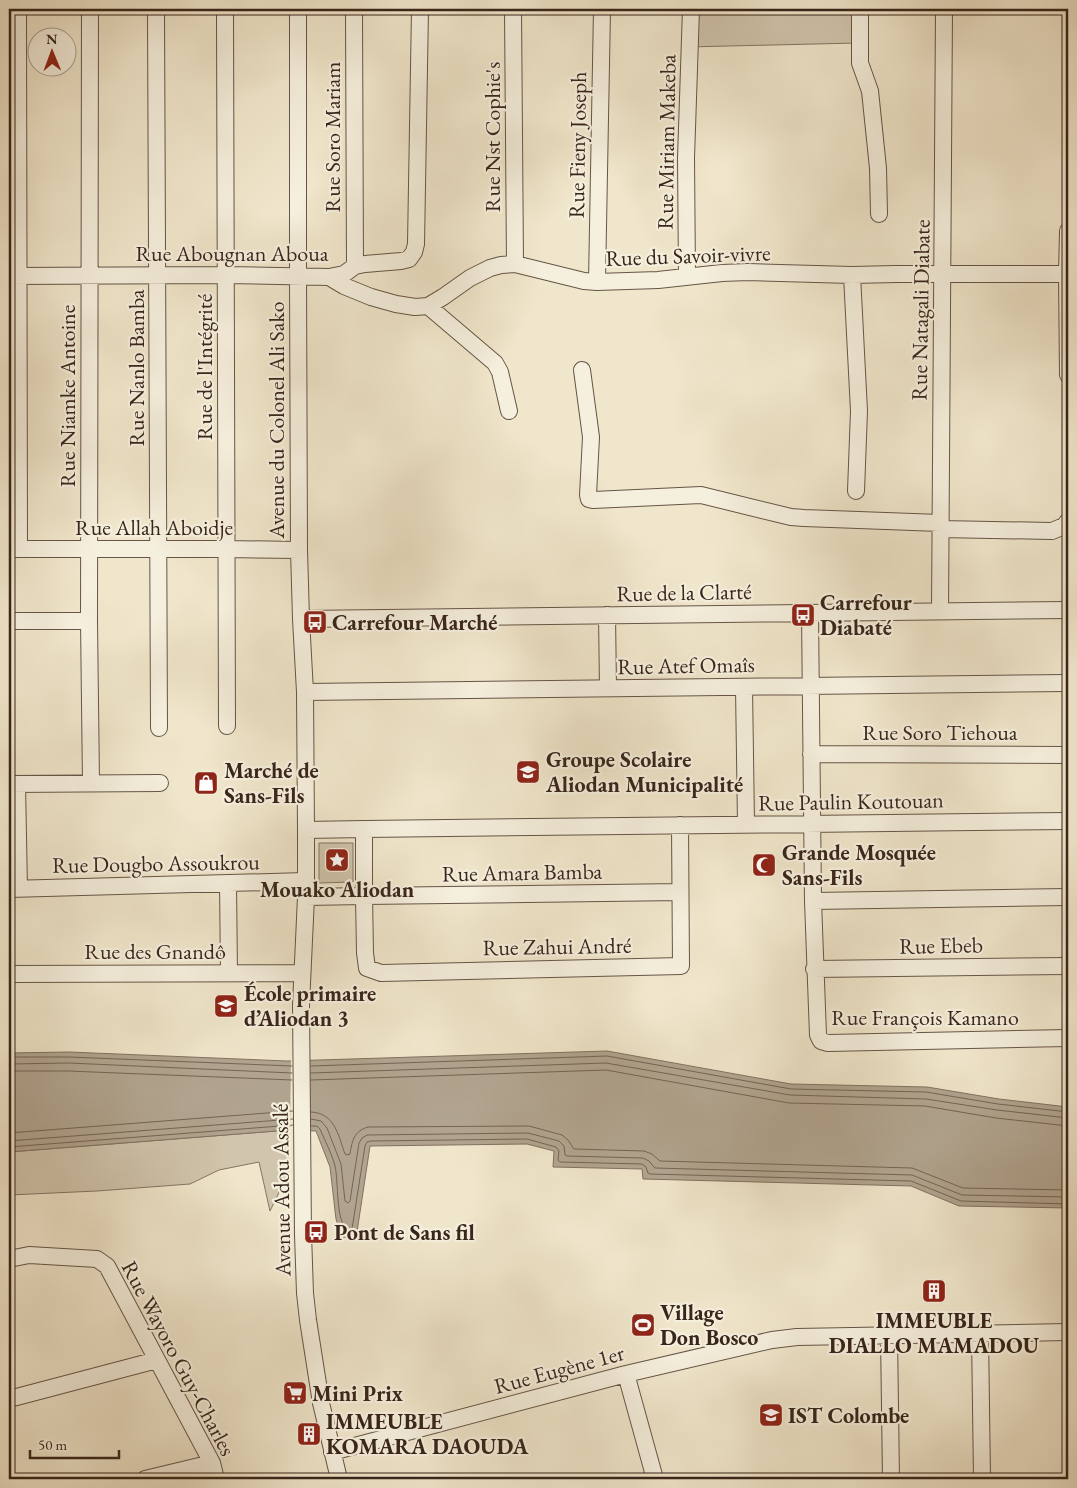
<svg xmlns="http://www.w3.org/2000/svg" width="1077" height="1488" font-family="'EB Garamond',serif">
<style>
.green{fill:#d1c5ad;stroke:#847564}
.water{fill:#b1a48f;stroke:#817161}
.pier{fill:#f0e6cb}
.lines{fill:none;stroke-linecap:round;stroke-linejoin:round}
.shore{stroke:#746455;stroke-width:1}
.minor-casing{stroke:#665547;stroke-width:18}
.minor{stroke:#f5efdd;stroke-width:16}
.labels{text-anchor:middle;stroke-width:4.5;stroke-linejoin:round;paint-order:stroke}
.street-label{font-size:22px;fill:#38251b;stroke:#f5efdd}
.poi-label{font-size:22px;font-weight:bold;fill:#38251b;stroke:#f5efdd;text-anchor:start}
</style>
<rect width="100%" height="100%" fill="#f0e6cb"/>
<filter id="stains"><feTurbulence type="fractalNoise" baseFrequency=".004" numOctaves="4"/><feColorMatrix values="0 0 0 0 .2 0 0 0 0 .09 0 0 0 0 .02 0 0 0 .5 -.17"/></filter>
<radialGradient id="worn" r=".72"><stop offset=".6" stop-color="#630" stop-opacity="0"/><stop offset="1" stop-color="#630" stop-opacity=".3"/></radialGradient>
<path class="green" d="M685 9H857L858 43 686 47Z
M319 843H353V882L319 883Z
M289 1130 288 1174 270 1211 259 1162 219 1170 190 1184 97 1191 9 1195V1152Z"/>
<path class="water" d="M607 1051 791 1084 927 1087 999 1099 1068 1107V1208L959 1206 911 1186 643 1179 642 1169 553 1167 554 1151 527 1144 370 1146 357 1232 351 1238 342 1237 336 1219 330 1167 316 1131 289 1130 9 1152V1053L69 1052 287 1061Z"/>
<path class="pier" d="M291 1059H309V1133L290 1132Z"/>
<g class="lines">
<path class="shore" d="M9 1057H69L292 1066
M9 1064 69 1063 292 1073
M311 1066 607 1056 791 1089 926 1092 998 1104 1068 1112
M9 1071H68L292 1080
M311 1073 606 1063 790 1095 926 1099 997 1110 1068 1118
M311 1080 606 1070 789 1103 925 1106 996 1118 1068 1126
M311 1112C335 1113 338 1135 345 1154L347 1155 350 1154C352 1141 354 1131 368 1127L529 1126 562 1135 568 1140 574 1149 644 1151 652 1154 660 1161 912 1168 963 1188 1068 1190
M311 1119 321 1121 327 1128 341 1164 345 1201 348 1203 350 1201 359 1143 362 1138 367 1135 528 1133 559 1141 564 1146 565 1155 567 1156 643 1158 649 1161 655 1168 912 1175 962 1195 1068 1197
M311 1126H317L320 1129C325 1141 332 1154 335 1166 339 1184 335 1219 348 1232L352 1229 365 1146 367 1142 371 1141 527 1139 556 1147 559 1151 558 1160 560 1162 642 1164 646 1167 648 1173 650 1174 911 1181 961 1201 1068 1204
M9 1133 293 1111
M9 1141 293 1119
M9 1147 293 1125"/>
<defs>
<path id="minor" d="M18 9 19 549
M90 9 89 621 91 783
M156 9 159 728
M225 9 227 726
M298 9V275L299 550 301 619 305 692 306 830V897L301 1005 303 1234 305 1293 308 1320 321 1403 339 1479
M354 9 355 266
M513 9 515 264
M860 9V63L870 91 878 168 879 214
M1068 231 1067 274 1068 375
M852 275 859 411 856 491
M9 276 226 275 329 277 344 274 355 266 365 264 401 261 409 259 414 252 416 244 420 9
M687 276 686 158 691 9
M329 277 344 286 371 297 396 304 415 307 428 306 443 297 470 278 490 268 501 265 515 264 584 281 597 282 658 280 722 273 748 272 852 275 896 274H1068
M597 282 602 9
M428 306 495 363 500 372 509 411
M582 370 591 437 588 495 589 499 593 500 701 495 791 517 804 518 940 523
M940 529 1052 531 1064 526 1068 521
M9 549H227L299 550
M940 611 944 9
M810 613 813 901 818 1035 821 1041 828 1043 1068 1038
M607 615 608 688
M301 619 1068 610
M9 621H89
M744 687 746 824
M305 692 1068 683
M811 754 1068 755
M9 784 160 783
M17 784 19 889
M364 829 1068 821
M228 883 229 973
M9 889 305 881
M680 892 364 896 365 953 367 968 381 973 681 966 680 825
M306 897 364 896V829L306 830
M813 901 1068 897
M814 969 1068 966
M9 974 302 973
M9 1259 29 1255 97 1259 107 1266 212 1463 216 1479
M980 1334 982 1479
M889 1335 891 1479
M626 1374 655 1479
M9 1399 157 1360
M332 1452 626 1374 772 1340 797 1337 1068 1332
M145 1479 212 1463"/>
</defs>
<use href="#minor" class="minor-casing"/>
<use href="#minor" class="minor"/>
</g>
<defs>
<symbol id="bus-square" viewBox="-11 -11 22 22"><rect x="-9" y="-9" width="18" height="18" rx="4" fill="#8f2418" stroke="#f5efdd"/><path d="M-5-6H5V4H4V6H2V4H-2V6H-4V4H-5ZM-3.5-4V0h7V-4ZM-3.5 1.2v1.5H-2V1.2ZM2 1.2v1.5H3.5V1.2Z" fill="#fff"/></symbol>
<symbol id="school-square" viewBox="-11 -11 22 22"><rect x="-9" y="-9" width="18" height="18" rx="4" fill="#8f2418" stroke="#f5efdd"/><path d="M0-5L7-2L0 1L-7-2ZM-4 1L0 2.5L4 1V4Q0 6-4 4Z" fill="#fff"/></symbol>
<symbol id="shop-square" viewBox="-11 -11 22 22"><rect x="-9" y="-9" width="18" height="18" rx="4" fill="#8f2418" stroke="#f5efdd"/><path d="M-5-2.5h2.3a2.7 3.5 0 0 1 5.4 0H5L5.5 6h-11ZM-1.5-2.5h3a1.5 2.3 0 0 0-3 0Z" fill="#fff"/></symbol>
<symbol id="sight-square" viewBox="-11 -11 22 22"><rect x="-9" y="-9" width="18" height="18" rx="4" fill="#8f2418" stroke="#f5efdd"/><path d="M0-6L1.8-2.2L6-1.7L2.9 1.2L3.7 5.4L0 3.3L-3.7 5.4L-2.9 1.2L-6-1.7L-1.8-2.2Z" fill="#fff"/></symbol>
<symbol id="mosque-square" viewBox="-11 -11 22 22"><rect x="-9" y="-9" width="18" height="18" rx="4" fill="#8f2418" stroke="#f5efdd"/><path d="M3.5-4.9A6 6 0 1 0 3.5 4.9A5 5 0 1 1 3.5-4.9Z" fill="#fff"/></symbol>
<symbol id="building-square" viewBox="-11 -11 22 22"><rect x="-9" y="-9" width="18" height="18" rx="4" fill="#8f2418" stroke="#f5efdd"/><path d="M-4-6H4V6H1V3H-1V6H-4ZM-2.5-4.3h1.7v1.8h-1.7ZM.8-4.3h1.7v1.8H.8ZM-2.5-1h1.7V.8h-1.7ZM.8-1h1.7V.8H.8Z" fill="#fff"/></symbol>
<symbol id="stadium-square" viewBox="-11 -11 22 22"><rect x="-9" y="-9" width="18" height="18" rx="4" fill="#8f2418" stroke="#f5efdd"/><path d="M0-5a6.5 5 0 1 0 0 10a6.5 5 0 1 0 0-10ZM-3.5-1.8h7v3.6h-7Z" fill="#fff"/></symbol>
<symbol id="supermarket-square" viewBox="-11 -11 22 22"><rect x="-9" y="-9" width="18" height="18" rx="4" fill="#8f2418" stroke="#f5efdd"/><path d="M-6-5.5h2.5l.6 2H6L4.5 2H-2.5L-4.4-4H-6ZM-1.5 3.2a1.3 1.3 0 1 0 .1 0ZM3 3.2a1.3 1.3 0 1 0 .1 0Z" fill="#fff"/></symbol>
</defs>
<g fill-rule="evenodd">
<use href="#bus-square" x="789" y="601" width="28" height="28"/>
<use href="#bus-square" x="301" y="608" width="28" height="28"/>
<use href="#school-square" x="514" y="758" width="28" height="28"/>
<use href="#shop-square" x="192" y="769" width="28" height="28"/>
<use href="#sight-square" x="323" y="846" width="28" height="28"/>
<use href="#mosque-square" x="750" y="851" width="28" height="28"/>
<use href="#school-square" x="212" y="992" width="28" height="28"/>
<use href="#bus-square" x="302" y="1218" width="28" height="28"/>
<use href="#building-square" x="920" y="1277" width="28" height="28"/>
<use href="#stadium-square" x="629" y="1311" width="28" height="28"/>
<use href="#supermarket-square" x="281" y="1379" width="28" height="28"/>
<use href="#school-square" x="757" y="1401" width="28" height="28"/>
<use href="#building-square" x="295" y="1420" width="28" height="28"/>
</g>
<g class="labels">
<g class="street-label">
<text transform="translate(332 137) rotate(-90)" y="8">Rue Soro Mariam</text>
<text transform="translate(492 137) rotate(-90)" y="8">Rue Nst Cophie's</text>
<text transform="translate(666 142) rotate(-89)" y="8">Rue Miriam Makeba</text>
<text transform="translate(577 145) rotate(-89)" y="8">Rue Fieny Joseph</text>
<text x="232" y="261">Rue Abougnan Aboua</text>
<text transform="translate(688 255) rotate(-2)" y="8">Rue du Savoir-vivre</text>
<text transform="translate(920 310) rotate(-89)" y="8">Rue Natagali Diabate</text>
<text transform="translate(204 367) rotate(-90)" y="8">Rue de l'Intégrité</text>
<text transform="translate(136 368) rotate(-90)" y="8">Rue Nanlo Bamba</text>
<text transform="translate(67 396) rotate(-90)" y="8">Rue Niamke Antoine</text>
<text transform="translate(276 420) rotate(-90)" y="8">Avenue du Colonel Ali Sako</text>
<text x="154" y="535">Rue Allah Aboidje</text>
<text transform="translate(684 592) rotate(-1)" y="8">Rue de la Clarté</text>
<text transform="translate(686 665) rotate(-1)" y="8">Rue Atef Omaîs</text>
<text x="940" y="740">Rue Soro Tiehoua</text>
<text transform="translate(851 801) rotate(-1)" y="8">Rue Paulin Koutouan</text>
<text transform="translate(156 863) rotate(-1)" y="8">Rue Dougbo Assoukrou</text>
<text transform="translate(522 872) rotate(-1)" y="8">Rue Amara Bamba</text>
<text transform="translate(941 945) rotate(-1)" y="8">Rue Ebeb</text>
<text transform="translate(557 946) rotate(-1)" y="8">Rue Zahui André</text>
<text x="155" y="959">Rue des Gnandô</text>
<text x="925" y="1025">Rue François Kamano</text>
<text transform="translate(281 1190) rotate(-91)" y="8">Avenue Adou Assalé</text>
<text transform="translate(179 1358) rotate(62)" y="8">Rue Wayoro Guy-Charles</text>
<text transform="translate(559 1369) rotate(-15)" y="8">Rue Eugène 1er</text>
</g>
<g class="poi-label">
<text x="820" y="610">Carrefour<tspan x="820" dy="25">Diabaté</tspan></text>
<text x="332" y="630">Carrefour Marché</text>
<text x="546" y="767">Groupe Scolaire<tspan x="546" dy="25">Aliodan Municipalité</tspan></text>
<text x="224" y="778">Marché de<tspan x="224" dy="25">Sans-Fils</tspan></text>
<text x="782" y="860">Grande Mosquée<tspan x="782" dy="25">Sans-Fils</tspan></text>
<text x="337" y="897" text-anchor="middle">Mouako Aliodan</text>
<text x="244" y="1001">École primaire<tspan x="244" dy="25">d’Aliodan 3</tspan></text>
<text x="334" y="1240">Pont de Sans fil</text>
<text x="660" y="1320">Village<tspan x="660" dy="25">Don Bosco</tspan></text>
<text x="934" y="1328" text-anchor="middle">IMMEUBLE<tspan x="934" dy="25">DIALLO MAMADOU</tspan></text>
<text x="312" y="1401">Mini Prix</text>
<text x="788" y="1423">IST Colombe</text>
<text x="326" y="1429">IMMEUBLE<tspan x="326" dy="25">KOMARA DAOUDA</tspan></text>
</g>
</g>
<rect width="1077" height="1488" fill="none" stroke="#f0e6cb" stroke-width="30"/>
<rect x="10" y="10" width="1057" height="1468" fill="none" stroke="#38251b" stroke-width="2.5"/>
<rect x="15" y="15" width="1047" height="1458" fill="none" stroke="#38251b"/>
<g transform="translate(52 52) rotate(359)"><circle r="24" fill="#f5efdd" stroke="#a99e8f"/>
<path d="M0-4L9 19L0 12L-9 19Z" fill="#8f2418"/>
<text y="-8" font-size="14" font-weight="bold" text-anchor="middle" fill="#38251b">N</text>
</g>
<path d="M30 1450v8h89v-8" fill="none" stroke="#38251b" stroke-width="2.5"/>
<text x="38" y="1450" font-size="15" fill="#38251b" stroke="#f5efdd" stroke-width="4" paint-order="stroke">50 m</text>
<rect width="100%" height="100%" filter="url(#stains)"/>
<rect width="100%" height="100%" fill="url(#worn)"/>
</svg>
